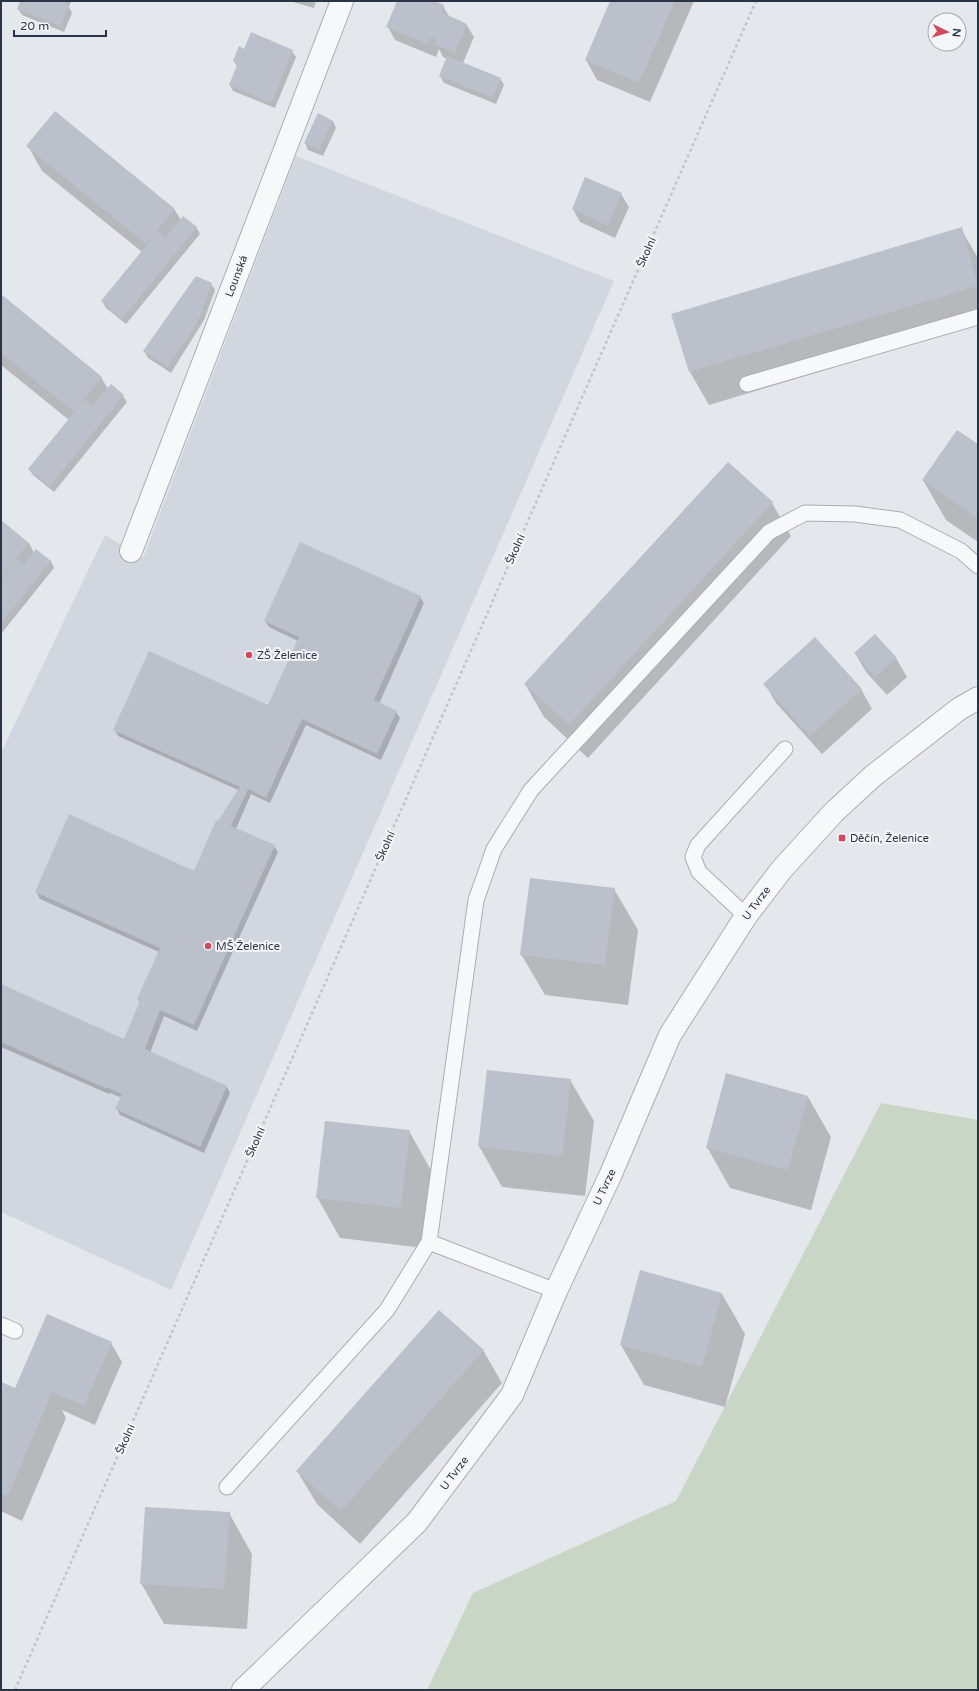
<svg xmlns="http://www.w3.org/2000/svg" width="979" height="1691" font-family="'Varela Round',sans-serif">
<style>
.built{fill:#d2d6de}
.green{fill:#c9d6c5}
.shadow{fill:#0003}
.building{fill:#bbc0ca}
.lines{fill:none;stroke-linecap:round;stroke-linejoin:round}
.lane-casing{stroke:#a9aeb7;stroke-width:17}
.street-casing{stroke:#a9aeb7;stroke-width:24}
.path{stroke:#c2c5cb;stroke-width:2.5;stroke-dasharray:3 3;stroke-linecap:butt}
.lane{stroke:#f7f8fa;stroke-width:15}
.street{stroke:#f7f8fa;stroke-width:22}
.poi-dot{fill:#d1495b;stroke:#f4f6f9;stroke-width:1.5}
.labels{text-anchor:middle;stroke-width:4;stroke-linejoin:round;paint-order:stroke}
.street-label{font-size:11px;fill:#2b3445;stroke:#f4f6f9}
.poi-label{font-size:11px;fill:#2b3445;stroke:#f4f6f9;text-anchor:start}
</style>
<rect width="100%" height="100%" fill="#e4e7ec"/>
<path class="built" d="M296 156 614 281 171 1290 1 1212V753L105 535 143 558Z"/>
<path class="green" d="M881 1103 978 1120V1690H427L473 1593 676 1501Z"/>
<path class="shadow" d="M21 1H71L69 7 72 13 64 32 22 15 18 9Z
M289 1H316L314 8Z
M399 1H432L443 6 450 18 466 24 474 37 463 63 500 78 504 85 496 104 444 83 440 76 447 59 443 57 439 49 436 57 395 40 388 27Z
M611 1H694L650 102 597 80 586 60Z
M244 50 292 51 296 57 275 108 233 91 230 85 237 67 234 61Z
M318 115 333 121 336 128 323 156 308 150 305 143Z
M28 146 174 209 181 220 196 227 200 234 126 324 106 308 102 301 142 252 42 171Z
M621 194 629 207 615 238 580 222 573 209Z
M961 229 978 258V324L709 405 690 372Z
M211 284 215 290 204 320 171 373 148 358 144 351Z
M1 295 101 377 108 389 123 396 127 402 54 492 33 475 29 469 69 420 1 365Z
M978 446V542L946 520 923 480Z
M728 463 772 503 791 536 588 758 544 717 525 684Z
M1 521 29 543 34 553 51 561 54 568 1 634Z
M420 597 424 603 379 704 396 712 400 718 381 760 306 725 270 803 251 794 236 829 274 846 278 852 197 1031 164 1016 150 1053 227 1087 230 1093 204 1153 120 1115 117 1109 122 1098 110 1093 109 1094 1 1047V985L124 1040 140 1003 138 999 159 952 40 899 36 892 194 872 219 822 238 790 118 736 115 730 269 706 298 641 269 627 265 621Z
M855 653 896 658 907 677 887 695 866 672Z
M765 684 861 689 872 709 822 754 776 703Z
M614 889 638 930 628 1005 545 995 521 954Z
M570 1080 594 1121 585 1196 502 1187 479 1146Z
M808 1097 831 1137 811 1210 730 1188 707 1147Z
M409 1131 432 1172 424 1248 340 1238 317 1197Z
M722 1294 745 1334 725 1407 644 1385 621 1345Z
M111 1343 122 1362 95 1425 62 1410 66 1418 22 1521 1 1511V1383L16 1390Z
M483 1350 502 1383 360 1544 317 1504 297 1471Z
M229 1513 252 1554 247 1629 164 1624 141 1583Z"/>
<path class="building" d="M20 1H65L64 3 69 5 61 26 17 9Z
M397 1H434L444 5 441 12 467 24 455 53 434 44 436 40 431 37 428 44 386 27Z
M610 1H675L639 83 585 60Z
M251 32 293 50 271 103 229 85 238 63 233 61 239 46 244 49Z
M447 56 501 78 493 98 439 76Z
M55 111 175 209 146 244 26 146Z
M318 113 333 121 319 150 304 143Z
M585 177 622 193 608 226 572 209Z
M183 216 197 227 122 319 101 301 158 231 165 238Z
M962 227 978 286 689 372 671 314Z
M196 276 212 283 201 314 194 328 167 367 143 351Z
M1 294 102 377 74 412 1 353Z
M111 384 124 395 50 486 28 469 85 399 92 406Z
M957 430 978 444V519L922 480Z
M728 462 773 502 569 725 524 684Z
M1 520 29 543 1 578Z
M300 542 421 596 374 700 397 711 377 754 302 719 266 798 248 789 231 826 275 845 194 1025 160 1010 145 1049 227 1086 200 1147 115 1109 122 1094 106 1087 105 1088 1 1042V984L124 1039 140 1001 137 999 160 948 35 892 69 814 194 871 216 820 218 821 240 787 113 730 149 651 268 705 299 637 264 621Z
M36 549 51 561 1 623V579L17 559 24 564Z
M875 634 897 658 875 677 854 653Z
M815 637 862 689 810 736 763 684Z
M530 878 615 888 605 965 520 955Z
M487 1070 571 1079 562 1156 478 1147Z
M726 1073 808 1096 788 1170 706 1148Z
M325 1121 410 1130 401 1208 316 1198Z
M640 1270 722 1293 702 1367 620 1345Z
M439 1310 484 1350 341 1511 296 1471Z
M47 1314 112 1342 84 1406 52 1392 8 1496 1 1493V1382L15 1388Z
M145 1507 230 1512 224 1589 140 1584Z"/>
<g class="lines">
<defs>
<path id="lane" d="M747 384 978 317
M746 916 699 872 693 857 698 845 785 749
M429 1242 556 1291
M1 1325 15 1331
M227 1487 387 1310 429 1242 476 900 494 849 531 790 769 532 805 513 855 514 900 520 961 551 978 566"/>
<path id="street" d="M131 551 342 1
M243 1690 417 1522 512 1395 556 1291 610 1176 670 1035 746 916 782 869 834 812 873 776 959 709 978 698"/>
</defs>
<use href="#lane" class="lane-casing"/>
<use href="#street" class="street-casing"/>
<path class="path" d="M15 1690 756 1"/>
<use href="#lane" class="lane"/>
<use href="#street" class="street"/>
</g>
<g class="poi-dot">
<circle cx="249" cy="655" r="4"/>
<rect x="838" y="834" width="8" height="8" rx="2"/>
<circle cx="208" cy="946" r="4"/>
</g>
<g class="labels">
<g class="street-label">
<text transform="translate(646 252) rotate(-66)" y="4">Školní</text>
<text transform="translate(236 276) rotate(-69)" y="4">Lounská</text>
<text transform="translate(515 549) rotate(-66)" y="4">Školní</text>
<text transform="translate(385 846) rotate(-66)" y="4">Školní</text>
<text transform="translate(756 903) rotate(-53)" y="4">U Tvrze</text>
<text transform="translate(255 1142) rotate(-66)" y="4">Školní</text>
<text transform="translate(604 1187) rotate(-65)" y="4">U Tvrze</text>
<text transform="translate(125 1439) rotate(-66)" y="4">Školní</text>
<text transform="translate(454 1473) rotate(-53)" y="4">U Tvrze</text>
</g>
<g class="poi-label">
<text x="257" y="659">ZŠ Želenice</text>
<text x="850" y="842">Děčín, Želenice</text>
<text x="216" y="950">MŠ Želenice</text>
</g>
</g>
<rect width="979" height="1691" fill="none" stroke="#2b3445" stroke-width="4"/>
<g transform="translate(947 32) rotate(95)"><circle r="19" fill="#f4f6f9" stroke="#a4a8b1"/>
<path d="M0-3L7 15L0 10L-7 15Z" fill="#d1495b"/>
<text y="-6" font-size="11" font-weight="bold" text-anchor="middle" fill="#2b3445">N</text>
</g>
<path d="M14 30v6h92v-6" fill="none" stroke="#2b3445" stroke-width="2"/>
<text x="20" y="30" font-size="12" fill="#2b3445" stroke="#f4f6f9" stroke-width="3" paint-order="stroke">20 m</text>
</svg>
